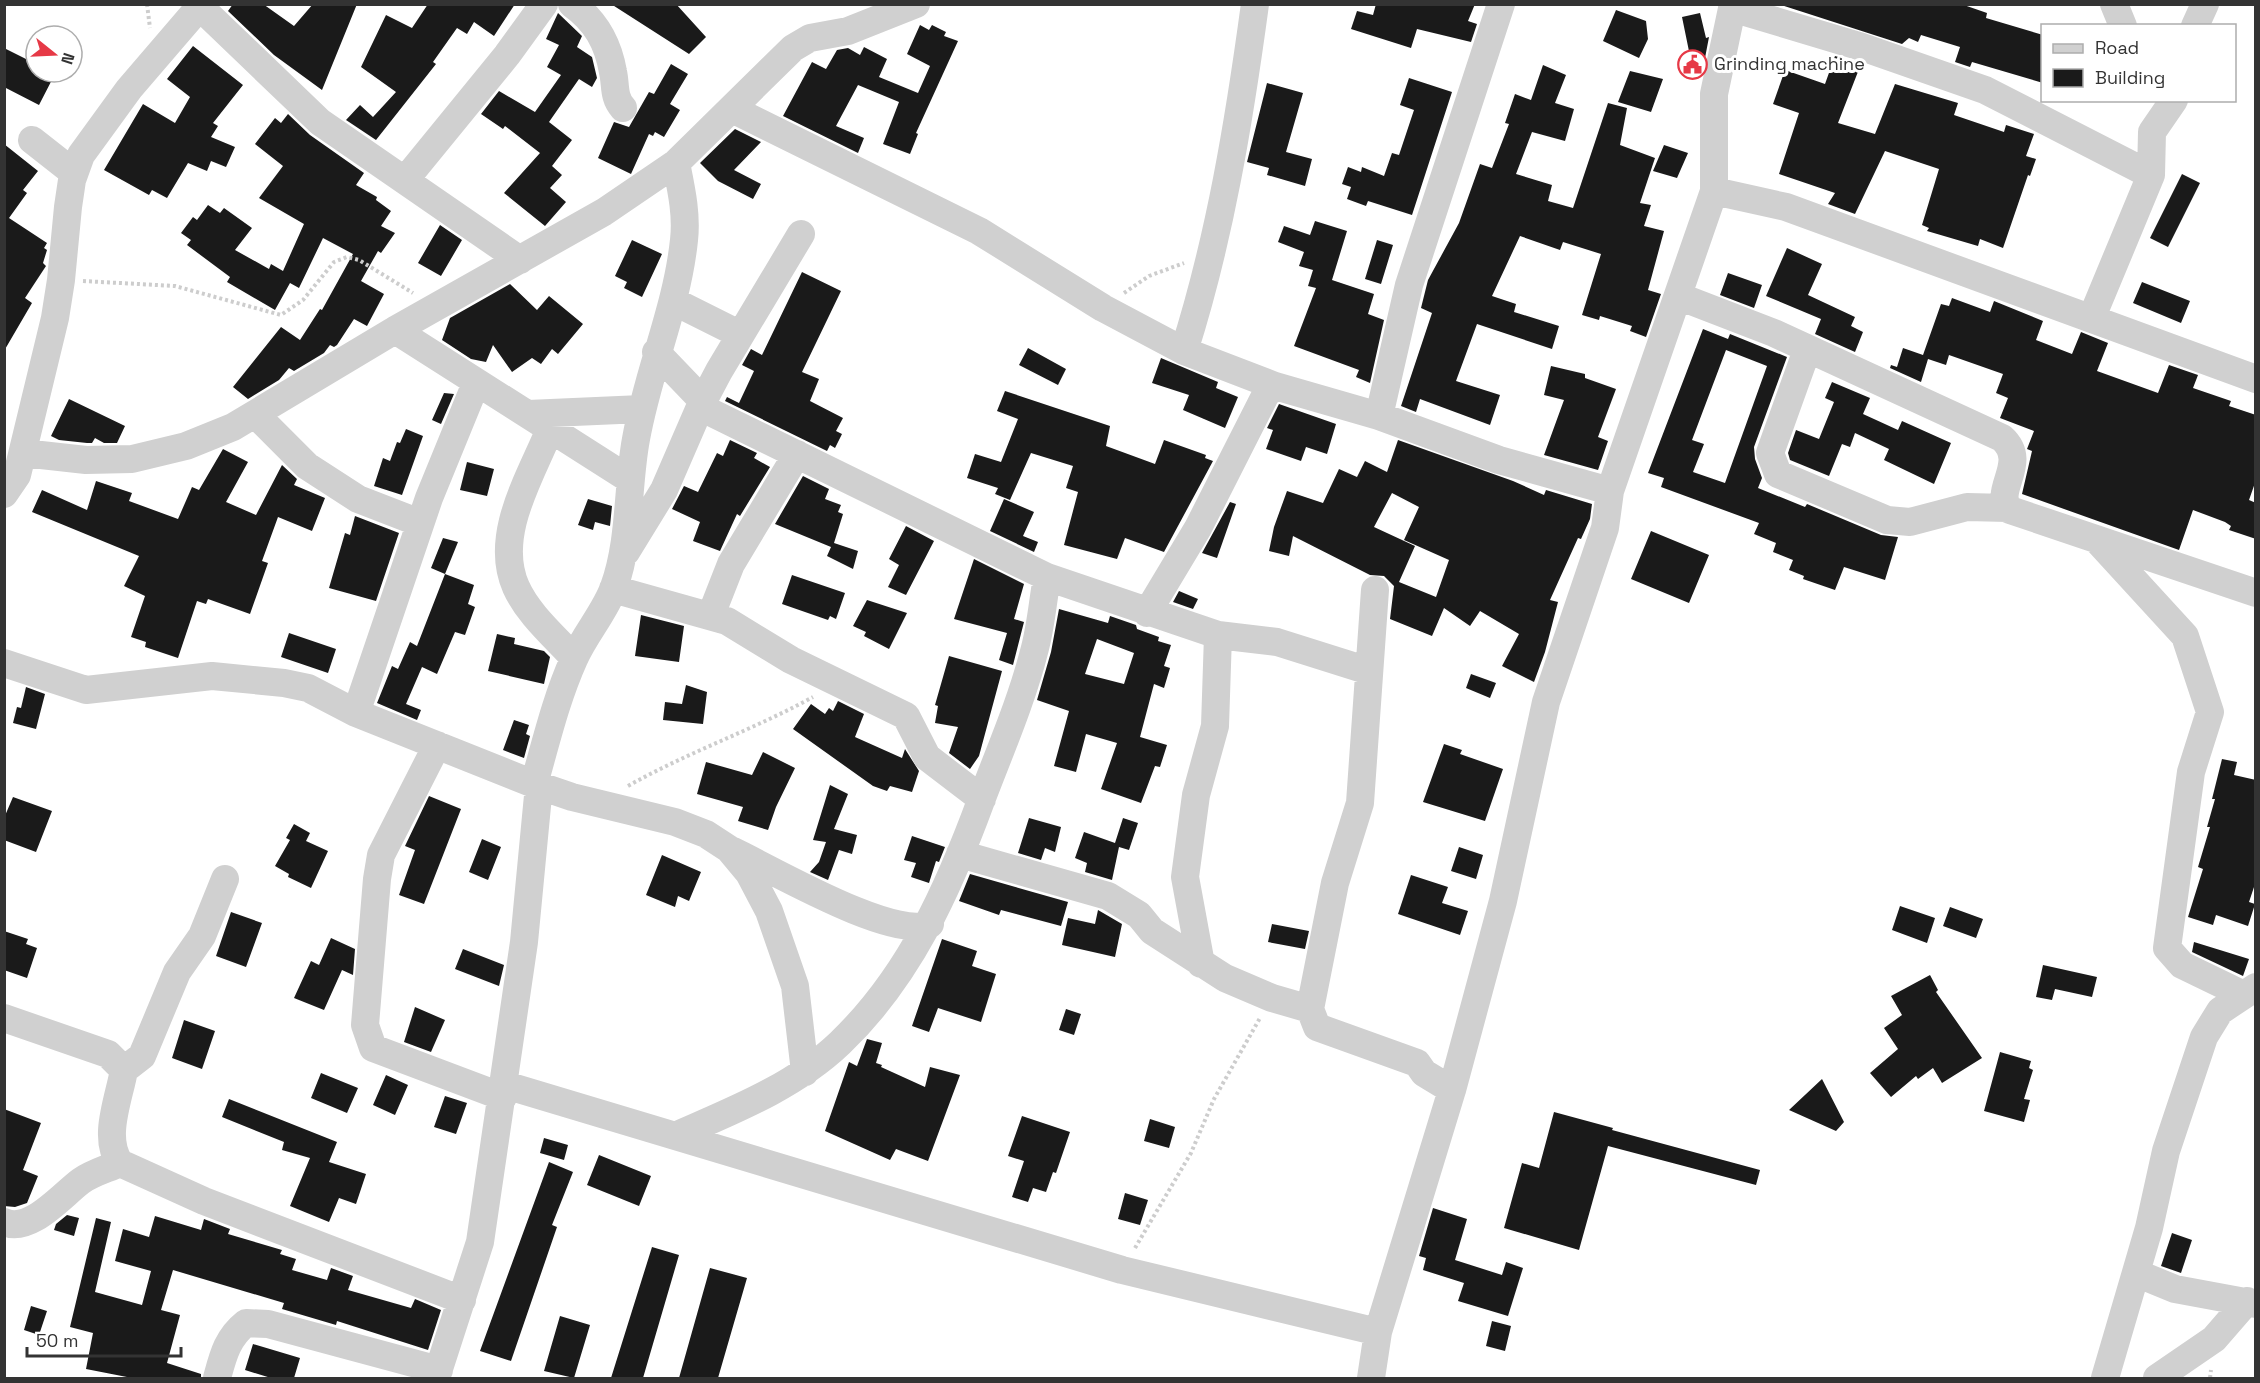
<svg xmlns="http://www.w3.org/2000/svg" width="2260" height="1383" font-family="'Space Grotesk',sans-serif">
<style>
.building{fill:#1a1a1a;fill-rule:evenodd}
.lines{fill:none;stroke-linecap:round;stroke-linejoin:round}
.path{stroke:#cdcdcd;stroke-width:4;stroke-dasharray:3 3;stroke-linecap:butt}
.minor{stroke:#d0d0d0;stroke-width:28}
.labels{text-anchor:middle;stroke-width:6;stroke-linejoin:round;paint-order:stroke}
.poi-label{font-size:18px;fill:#333;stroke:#fff;text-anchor:start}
</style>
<rect width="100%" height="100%" fill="#fff"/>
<path class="building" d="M233 4H263L294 26 313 4H357L322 90 274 55 228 11Z
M428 4H515L494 36 474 22 467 34 457 28 433 62 436 64 376 140 346 120 360 105 373 117 396 92 361 67 386 15 412 28Z
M611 4H676L706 37 689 54Z
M1376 4H1475L1468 21 1477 24 1471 42 1417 29 1411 48 1351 29 1357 11 1373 15Z
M1778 4H1961L1987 13 1986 18 2043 35V83L1972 62 1970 67 1955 62 1960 47 1921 35 1918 42 1909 38 1902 44Z
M1616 10 1646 21 1648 39 1639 58 1603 41Z
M558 13 582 36 577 47 592 57 597 78 592 87 579 79 549 122 572 140 552 166 562 175 550 188 566 202 545 226 504 193 540 153 505 126 503 129 481 114 499 91 535 112 561 75 547 67 559 45 546 39Z
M1700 13 1706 38 1709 37 1705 58 1691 61 1682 17Z
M920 25 929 30 932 25 946 32 944 36 958 41 916 133 918 134 910 154 883 144 899 102 858 85 836 126 864 138 858 153 783 116 812 62 826 69 837 50 848 48 860 55 864 47 887 59 879 77 918 93 930 66 907 54Z
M193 46 243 85 213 123 218 126 211 137 235 147 226 167 211 161 207 171 188 163 167 198 152 190 149 195 104 170 143 104 175 123 190 97 167 79Z
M4 48 36 64V72H56L39 105 4 87Z
M1835 56 1861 64 1838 123 1875 134 1895 84 1958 103 1954 115 2004 132 2006 125 2034 134 2026 156 2036 159 2030 176 2028 175 2003 248 1980 239 1978 246 1927 231 1929 228 1922 225 1939 169 1885 151 1855 214 1828 204 1835 193 1779 174 1799 113 1773 104 1785 70 1825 84Z
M671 64 688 74 670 104 680 110 664 137 655 132 653 136 649 134 631 174 598 158 614 122 629 127 649 92 654 94Z
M1543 65 1566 75 1555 103 1574 109 1565 141 1532 132 1516 174 1552 185 1548 201 1573 208 1608 103 1627 108 1620 145 1655 158 1640 203 1651 205 1644 226 1664 231 1648 290 1661 294 1646 337 1630 331 1632 326 1600 316 1599 320 1582 315 1601 254 1563 242 1560 250 1520 236 1492 296 1516 304 1514 312 1559 326 1552 349 1477 324 1456 381 1500 395 1490 425 1420 399 1416 412 1401 406 1432 313 1421 308 1428 280 1459 223 1480 164 1492 168 1509 124 1505 123 1515 94 1531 100Z
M1630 71 1663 79 1651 112 1618 102Z
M1409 78 1452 92 1412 215 1368 201 1366 206 1347 199 1351 187 1342 184 1348 167 1361 172 1362 167 1384 176 1392 153 1399 155 1414 110 1400 105Z
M1267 83 1303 93 1286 152 1312 159 1305 186 1267 175 1269 168 1247 162Z
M288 114 310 135 364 173 356 185 377 197 376 200 391 211 381 226 395 233 381 253 378 251 361 281 384 294 367 326 354 319 337 345 334 347 330 345 324 353 294 371 289 368 279 380 248 399 233 387 281 327 300 340 320 309 322 310 353 254 323 238 299 288 290 283 275 310 227 282 230 277 187 245 191 240 181 233 193 217 197 220 208 205 220 213 224 208 252 228 235 250 269 269 271 264 283 271 304 224 259 198 283 166 255 144 275 118 281 123Z
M735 129 761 142 734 170 761 184 753 199 718 181 700 163Z
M4 144 38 171 23 190 27 193 9 218 47 243 44 248 47 250 43 263 46 266 25 298 32 303 4 351Z
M1664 145 1688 153 1677 178 1653 171Z
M2182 174 2200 183 2168 247 2150 238Z
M1315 221 1347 231 1332 280 1374 294 1368 314 1384 320 1370 383 1356 377 1359 370 1294 346 1316 288 1308 286 1313 270 1299 266 1304 252 1278 242 1284 226 1310 235Z
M440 225 462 240 441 276 418 263Z
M632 240 662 254 642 297 624 288 627 282 615 276Z
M1377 240 1393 245 1381 284 1365 279Z
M1787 248 1822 264 1808 295 1855 317 1851 326 1863 332 1855 352 1815 334 1821 319 1766 296Z
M802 272 841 291 802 372 819 379 810 401 843 418 836 431 842 434 835 448 830 445 827 451 725 401 727 397 739 403 754 371 742 365 751 349 762 355Z
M1728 273 1762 285 1754 308 1720 295Z
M2142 282 2190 301 2181 323 2133 303Z
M510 284 537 310 549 296 583 324 558 354 552 349 541 364 532 358 512 372 493 345 486 362 471 359 442 340 450 318Z
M1952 298 1990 312 1994 301 2043 321 2036 340 2072 354 2081 332 2108 343 2097 371 2158 393 2169 365 2198 375 2193 388 2231 401 2229 406 2256 415V480L2249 500 2256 503V539L2229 530 2231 526 2225 522 2193 510 2179 550 2022 494 2032 451 2027 449 2034 431 2000 418 2008 398 1996 393 2003 374 1949 355 1946 365 1928 359 1921 382 1890 368 1891 365 1897 367 1903 348 1923 355 1941 304 1949 306Z
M1703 329 1728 339 1730 334 1787 357 1754 447 1755 459 1762 478 1758 488 1805 507 1807 504 1881 535 1898 537 1885 580 1844 567 1835 590 1803 579 1804 576 1789 570 1793 560 1773 552 1776 543 1754 534 1759 523 1661 487 1664 478 1648 473ZM1726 350 1767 366 1725 483 1693 472 1704 444 1692 440Z
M1028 348 1066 369 1058 385 1019 365Z
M1161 358 1218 382 1216 388 1238 397 1225 428 1183 410 1189 395 1152 383Z
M1551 366 1585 374V378L1616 389 1598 437 1608 441 1598 470 1544 455 1564 400 1544 395Z
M1832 382 1870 398 1863 414 1898 430 1902 421 1951 443 1934 484 1884 460 1889 449 1855 433 1850 447 1842 444 1829 476 1790 460 1788 453 1796 430 1819 439 1834 402 1825 398Z
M1005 391 1110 426 1106 446 1155 464 1164 440 1206 455 1205 458 1213 461 1164 552 1125 538 1117 559 1064 545 1078 492 1066 488 1073 466 1031 453 1010 500 995 494 998 488 967 478 975 454 1001 462 1018 419 997 411Z
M444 393 454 394 441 424 432 420Z
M69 399 125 426 117 443H104L95 438 92 443H87L59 440 51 436Z
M1279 404 1336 424 1327 454 1306 447 1301 461 1266 449 1273 430 1267 428Z
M406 429 423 436 402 495 374 486 383 458 390 461 397 442 400 443Z
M730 440 757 453 754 458 770 467 740 516 737 514 720 551 693 541 700 522 672 509 684 486 698 492 717 453 723 456Z
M1398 440 1513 481 1544 495 1546 490 1592 504 1590 519 1581 539 1578 538 1550 600 1558 602 1545 652 1534 682 1502 666 1519 634 1480 611 1470 626 1444 608 1432 636 1390 619 1394 586 1384 576 1370 575 1293 536 1289 556 1269 551 1274 527 1287 491 1323 503 1339 469 1357 477 1365 461 1387 472ZM1392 493 1419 507 1404 540 1449 560 1436 597 1399 582 1415 546 1374 527Z
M223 449 248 462 226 502 256 515 282 465 297 479 294 485 325 498 312 531 278 517 262 561 268 563 250 614 208 599 206 604 197 601 178 658 145 647 146 642 131 637 145 596 124 586 139 556 32 512 42 490 87 510 96 481 132 493 129 501 178 519 192 487 199 490Z
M467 462 494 469 487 496 460 490Z
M803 476 829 489 825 499 841 505 838 512 843 514 834 543 858 551 853 569 827 556 831 547 775 524Z
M588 499 612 506 610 526 595 522 593 530 578 525Z
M1004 499 1034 512 1023 536 1038 542 1034 552 990 531Z
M1230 502 1236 504 1217 558 1202 553Z
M355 516 399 533 376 601 329 588 345 533 350 535Z
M906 526 934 541 906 595 888 587 899 565 889 559Z
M1651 531 1709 555 1689 603 1631 579Z
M443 538 458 542 445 574 431 568Z
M974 559 1024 584 1014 619 1024 622 1013 665 999 660 1007 633 954 619Z
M445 574 474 585 468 604 475 607 465 635 455 632 437 674 422 667 406 704 421 710 417 720 377 703 392 666 398 669 410 642 417 646Z
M792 575 845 593 836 619 830 616 828 620 782 604Z
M1179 591 1198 599 1193 609 1173 602Z
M867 600 907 613 889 649 864 636 866 632 853 626Z
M1059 609 1108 623 1110 616 1136 625 1137 629 1159 637 1158 641 1171 645 1164 666 1170 668 1164 688 1154 684 1140 737 1167 745 1160 767 1155 766 1141 803 1101 789 1117 743 1086 734 1076 772 1054 766 1069 711 1037 700 1051 652ZM1097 639 1134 653 1124 684 1085 674Z
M641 615 684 626 679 662 635 656Z
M289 633 336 649 328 673 281 657Z
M497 634 515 638 514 644 544 651 550 657 544 684 488 671Z
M949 656 1002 671 979 756 970 769 949 753 958 727 935 723 938 706 935 705Z
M1471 674 1496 683 1490 698 1466 688Z
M686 685 707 692 703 724 663 720 665 702 682 704Z
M26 687 45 694 36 729 13 723 17 707 21 708Z
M838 701 864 714 855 737 902 758 905 749 919 771 912 792 890 786 887 791 873 786 793 729 811 704 825 714 829 708 833 711Z
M514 720 529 725 526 734 530 736 524 758 503 750Z
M1444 744 1462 750 1460 754 1503 769 1485 821 1423 802Z
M763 752 795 768 776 807 768 830 738 821 743 807 697 794 706 762 752 775Z
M2222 759 2237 762 2234 775 2256 780V881L2249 902 2255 904 2248 926 2216 915 2213 925 2188 917 2203 869 2198 867 2210 827H2207L2215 799H2212Z
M830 785 848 794 834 829 857 835 852 854 839 850 828 880 810 872 819 862 826 842 813 840Z
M429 796 461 809 424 904 399 895 415 850 405 846Z
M13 797 52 811 36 852 4 840V818Z
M1029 818 1061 827 1055 852 1045 848 1041 860 1018 853Z
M1123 818 1138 823 1129 850 1119 847 1112 880 1085 872 1087 863 1075 858 1084 832 1115 843Z
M294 824 310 833 306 841 328 851 311 888 288 877 289 874 275 866 290 840 286 838Z
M912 836 945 847 939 862 936 861 929 883 911 877 916 863 904 860Z
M482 839 501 847 488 880 469 872Z
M1459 847 1483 855 1476 879 1451 871Z
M662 855 701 872 689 901 678 896 675 907 646 895Z
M970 874 1068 902 1061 926 1001 910 999 915 959 901Z
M1411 875 1448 887 1442 903 1468 911 1460 935 1398 914Z
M1900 906 1935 918 1927 943 1892 930Z
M1950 907 1983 919 1976 938 1943 926Z
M1098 910 1122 924 1115 957 1062 945 1068 918 1095 924Z
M231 912 262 923 246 967 216 956Z
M1272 924 1309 931 1305 949 1268 942Z
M4 931 28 939 26 944 37 948 27 978 4 970Z
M331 938 355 949 353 975 342 970 324 1010 294 998 311 961 319 965Z
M942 939 977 951 972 966 996 974 981 1022 938 1008 929 1032 912 1026Z
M2194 942 2249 959 2243 976 2192 952Z
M463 949 504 965 499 986 455 969Z
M2043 965 2097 977 2092 997 2055 989 2052 1000 2036 997Z
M1930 975 1938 990 1936 992 1982 1058 1942 1083 1933 1068 1918 1079 1916 1076 1891 1097 1870 1073 1898 1049 1884 1028 1902 1015 1891 996Z
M415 1007 445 1020 431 1052 404 1042Z
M1066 1009 1081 1014 1074 1035 1059 1030Z
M184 1020 215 1031 202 1069 172 1058Z
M867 1039 882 1043 876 1063 882 1065 881 1067 925 1087 930 1067 960 1075 928 1161 896 1149 890 1160 825 1131 849 1062 857 1066Z
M2000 1052 2031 1061 2029 1068 2033 1070 2024 1099 2030 1100 2024 1122 1984 1111Z
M321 1073 358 1088 347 1113 311 1098Z
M386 1075 408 1085 395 1115 373 1105Z
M1822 1079 1844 1122 1836 1131 1789 1110Z
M445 1096 467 1103 456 1134 434 1127Z
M229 1099 337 1142 329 1162 366 1174 356 1204 339 1198 329 1222 290 1206 310 1158 282 1150 284 1142 222 1117Z
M4 1109 41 1123 23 1170 38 1176 27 1203 15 1207 4 1206Z
M1554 1112 1613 1128 1612 1130 1760 1170 1756 1185 1608 1146 1579 1250 1504 1228 1522 1163 1539 1168Z
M1022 1116 1070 1132 1056 1173 1053 1172 1046 1192 1033 1188 1028 1202 1012 1197 1024 1161 1008 1156Z
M1150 1119 1175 1127 1169 1148 1144 1141Z
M544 1138 568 1145 564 1160 540 1153Z
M599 1155 651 1176 639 1206 587 1185Z
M549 1162 573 1172 552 1225 557 1227 511 1361 480 1351Z
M1125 1193 1148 1200 1140 1225 1118 1219Z
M1433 1208 1467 1219 1455 1260 1502 1275 1506 1262 1523 1268 1508 1316 1458 1301 1464 1283 1423 1270 1426 1258 1419 1256Z
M67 1215 79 1218 74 1236 54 1230 56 1224Z
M155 1216 201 1230 204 1219 230 1229 228 1234 282 1250 280 1254 296 1259 292 1270 327 1280 331 1268 353 1276 348 1290 411 1308 415 1299 441 1310 428 1350 337 1321 336 1325 282 1309 284 1303 173 1270 161 1310 180 1315 167 1363 201 1374V1378H132L86 1369 93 1333 70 1327 96 1218 111 1222 95 1292 142 1305 151 1271 115 1261 123 1229 149 1237Z
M2172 1233 2192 1240 2181 1273 2161 1266Z
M652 1247 679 1255 643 1378H611Z
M710 1268 747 1278 718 1378H679Z
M31 1306 47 1311 39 1335 24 1330Z
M560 1316 590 1325 574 1378 544 1371Z
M1492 1321 1511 1326 1505 1351 1486 1346Z
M253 1344 300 1358 294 1378H271L245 1370Z"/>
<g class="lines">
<path class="path" d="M147 4 150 28
M83 281 175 286 281 315 303 300 334 262 347 257 359 260 413 293
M1124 293 1149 276 1184 263
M628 786C688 752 753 730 813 697
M1135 1248 1191 1153 1214 1099 1260 1018
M2210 1378 2211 1370"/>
<path class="minor" d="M572 4C596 21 608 43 613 72 616 85 613 97 623 108
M2114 4 2123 26
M200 7 320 122 520 260
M1732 8 1862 47 1985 90 2151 175
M2195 26 2205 4
M732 109 979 231 1103 308 1184 351 1275 386 1379 416 1499 460 1610 491
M32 140 74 173
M405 180 507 55 544 4
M1714 191 1786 207 2256 379
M1678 296 1774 333 2002 438C2030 463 1991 491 2010 510L2256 593
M673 301 739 334
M2092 317 2151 175 2152 132 2174 100
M395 330 629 479
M1807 350 1770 453 1778 474 1887 520 1910 522 1967 507 2008 508
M1184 351C1220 238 1239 122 1255 4
M656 352 703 401
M700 407 1047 577 1218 635 1277 642 1369 671
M255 414 307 466 358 499 420 523
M528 414 642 409
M1379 416 1409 285 1501 4
M550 429C531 476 493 535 516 587 528 614 554 636 574 658
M23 453 86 460 132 459 186 446 233 427 395 330 604 212 676 163 793 48 810 38 848 31 916 4
M4 494 17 475 55 318 61 280 68 207 72 180 81 155 129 89 202 4
M2097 540 2185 636 2210 712 2191 772 2167 948 2182 965 2244 995
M626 552 664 490 700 407 719 371 801 234
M613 589 727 621 791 660 906 716 927 757 982 799
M1375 590 1360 803 1335 883 1310 1009 1317 1027 1417 1063 1424 1073 1452 1090
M1147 613 1198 528 1266 394 1275 386
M711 615 731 564 797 454
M4 663 86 690 212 676 284 683 308 688 356 713 534 784 572 797 675 822 706 834 729 849 749 873 769 911 795 986 805 1072
M356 713 429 498 476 383
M437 745 381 855 377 879 365 1025 373 1048 503 1097
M534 784C546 742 556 699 574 659 585 634 605 612 614 587 631 540 627 487 636 439 648 371 677 308 684 240 687 214 681 188 676 163
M733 851C771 869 894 941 930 924
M960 854 1108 896 1139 915 1152 931 1225 978 1272 998 1310 1009
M1201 964 1185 877 1196 795 1215 726 1218 635
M4 1018 108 1054 124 1070C119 1099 102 1138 120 1163
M124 1070 142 1056 177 972 202 936 225 879
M505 1085 1122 1270 1378 1332
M675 1136C732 1111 794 1087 840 1043 910 976 949 888 982 798 1001 748 1022 700 1035 648 1041 625 1043 600 1047 577
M4 1222C30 1234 62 1195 81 1181 92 1173 107 1169 120 1163L204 1201 462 1300
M2136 1273 2175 1289 2256 1304
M217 1378C223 1356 227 1338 246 1323L268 1324 439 1370
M436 1378 480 1242 524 942 539 785
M1371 1378 1378 1332 1452 1090 1503 901 1546 702 1605 528 1610 491 1714 191V94L1733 4
M2105 1378 2149 1228 2166 1151 2204 1037 2220 1011 2256 987
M2157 1378 2214 1339 2247 1301"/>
</g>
<defs>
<symbol id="civic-ring" viewBox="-11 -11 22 22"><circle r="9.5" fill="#fff" stroke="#e63946" stroke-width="1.5"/><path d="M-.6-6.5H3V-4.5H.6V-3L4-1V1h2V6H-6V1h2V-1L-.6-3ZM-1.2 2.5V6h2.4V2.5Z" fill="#e63946"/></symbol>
</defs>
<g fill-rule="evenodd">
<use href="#civic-ring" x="1676" y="48" width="33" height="33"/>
</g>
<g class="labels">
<g class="poi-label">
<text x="1714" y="70">Grinding machine</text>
</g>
</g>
<rect width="2260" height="1383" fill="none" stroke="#333333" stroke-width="12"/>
<rect x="2041" y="24" width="195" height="78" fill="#ffffff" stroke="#adadad" stroke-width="1.5"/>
<rect x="2053" y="44" width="30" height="9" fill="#d0d0d0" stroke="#adadad" stroke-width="1.5"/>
<text x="2095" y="54" font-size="18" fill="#333333">Road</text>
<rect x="2053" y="69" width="30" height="18" fill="#1a1a1a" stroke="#adadad" stroke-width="1.5"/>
<text x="2095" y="84" font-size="18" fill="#333333">Building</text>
<g transform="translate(54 54) rotate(108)"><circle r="28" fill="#ffffff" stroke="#adadad" stroke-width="1.5"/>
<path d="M0-4.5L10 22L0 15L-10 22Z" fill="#e63946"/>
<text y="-9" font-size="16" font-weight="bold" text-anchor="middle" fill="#333333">N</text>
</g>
<path d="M27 1347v9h154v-9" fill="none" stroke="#333333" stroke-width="3"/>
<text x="36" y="1347" font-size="18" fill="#333333" stroke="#ffffff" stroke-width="4.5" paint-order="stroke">50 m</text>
</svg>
